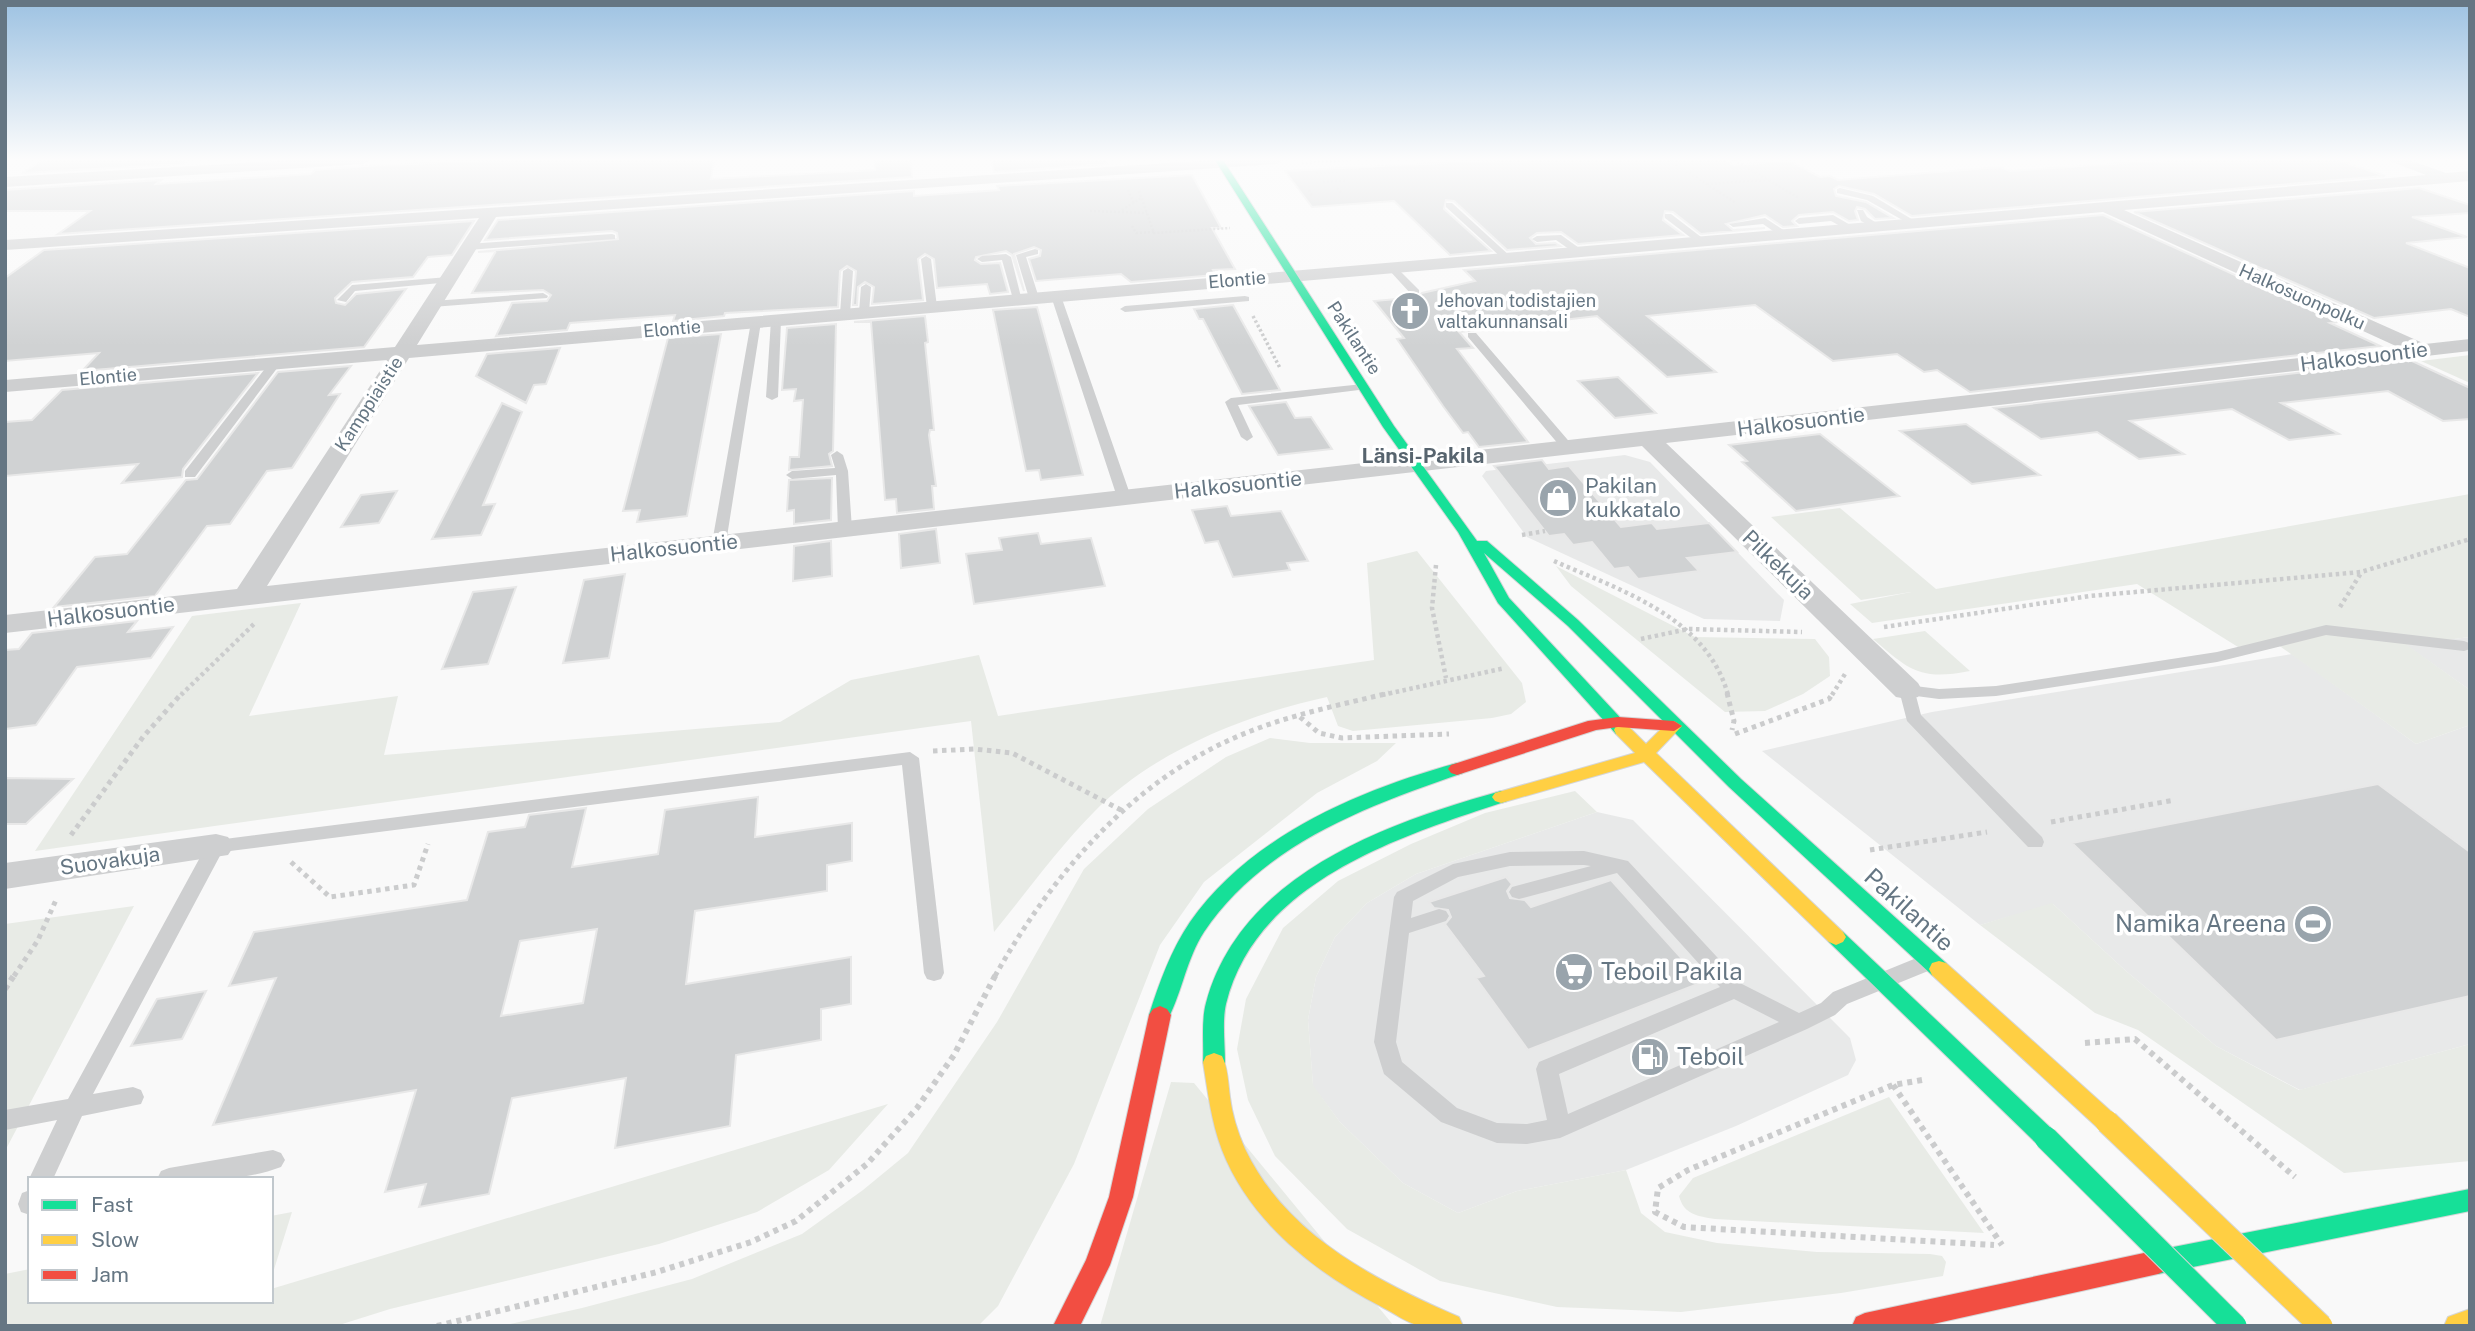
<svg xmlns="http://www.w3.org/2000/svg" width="2475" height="1331" font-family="'Public Sans',sans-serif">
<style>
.built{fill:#e8e9e9}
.green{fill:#e8ebe6}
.building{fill:#d0d2d3;stroke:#e8e8e8;stroke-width:2;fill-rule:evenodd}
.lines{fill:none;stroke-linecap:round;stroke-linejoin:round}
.fast-casing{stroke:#d5d6d7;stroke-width:2}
.slow-casing{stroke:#d5d6d7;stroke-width:2}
.jam-casing{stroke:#d5d6d7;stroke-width:2}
.path-far4{stroke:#cbcccd;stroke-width:2.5;stroke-dasharray:2 2;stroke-linecap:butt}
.path-far3{stroke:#cbcccd;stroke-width:3.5;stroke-dasharray:2.5 2.5;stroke-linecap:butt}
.path-far2{stroke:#cbcccd;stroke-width:4.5;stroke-dasharray:3.5 3.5;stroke-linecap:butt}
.path-far1{stroke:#cbcccd;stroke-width:5;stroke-dasharray:4.5 4.5;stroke-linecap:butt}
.path{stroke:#cbcccd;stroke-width:6;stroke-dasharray:5 5;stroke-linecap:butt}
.lane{fill:#cecfd0;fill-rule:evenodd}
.street{fill:#cecfd0;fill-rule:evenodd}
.fast{fill:#16e098;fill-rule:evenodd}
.slow{fill:#ffcf43;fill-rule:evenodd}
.jam{fill:#f24e42;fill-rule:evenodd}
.fast-bridge-casing{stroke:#d5d6d7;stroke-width:25;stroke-linecap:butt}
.slow-bridge-casing{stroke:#d5d6d7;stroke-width:25;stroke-linecap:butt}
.fast-bridge{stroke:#16e098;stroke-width:23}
.slow-bridge{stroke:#ffcf43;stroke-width:23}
.labels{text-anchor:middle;stroke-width:7;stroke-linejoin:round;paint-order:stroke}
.far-street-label{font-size:18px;fill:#657683;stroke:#fff}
.far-poi-label{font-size:18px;fill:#657683;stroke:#fff;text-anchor:start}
.street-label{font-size:21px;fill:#657683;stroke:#fff}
.far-quarter-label{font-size:21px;font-weight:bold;fill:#57646e;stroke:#fff}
.poi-label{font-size:21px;fill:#657683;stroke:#fff;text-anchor:start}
.near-street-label{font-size:24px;fill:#657683;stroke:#fff}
.near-poi-label{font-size:24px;fill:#657683;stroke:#fff;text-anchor:start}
</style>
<rect width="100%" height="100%" fill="#f9f9f9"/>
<path class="built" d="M1625 455 1650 462 1784 600 1780 621 1704 619 1527 537 1482 476 1486 471Z
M2470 637V690L2406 645Z
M2292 654 2416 744 2470 725V1044L2300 1090 2216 1046 2126 971 2053 904 1980 925 1762 751 1932 712Z
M1597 812 1633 820 1850 1038 1856 1060 1848 1075 1736 1126 1626 1170 1517 1191 1458 1213 1403 1183 1340 1122 1313 1086 1308 1020 1316 977 1335 937 1367 903 1416 874Z"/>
<path class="green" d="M2470 355V383L2421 361Z
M2470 494V637L2407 645 2470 690V725L2416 744 2274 642 2238 647 2137 584 1872 623 1850 604 1911 592 1861 600 1771 517 1840 508 1936 589Z
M1417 551 1522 683 1526 702 1511 714 1492 718 1353 731 1338 726 1327 697C1247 714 1152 752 1094 812 1058 848 1027 892 994 932L971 721 35 851 192 616 301 603 249 716 398 696 384 755 780 722 851 680 979 655 998 716 1374 660 1367 563Z
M1556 566 1695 637 1815 639 1829 657 1830 676 1803 694 1765 711 1725 712 1571 586Z
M1925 631 1970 671C1920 681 1909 670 1873 639Z
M1270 738 1310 743H1396L1377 761 1317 793 1204 882 1160 945 1074 1164 998 1306 978 1326H501L582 1308 692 1279 802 1234 863 1190 908 1153 997 1022 1084 869 1148 809 1226 757Z
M1575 791 1597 812 1416 874 1367 903 1335 937 1316 977 1308 1020 1313 1085 1340 1122 1403 1183 1458 1213 1517 1191 1626 1170 1641 1213 1665 1232 1717 1243 1817 1252 1930 1254 1942 1256 1946 1262 1943 1276 1841 1293 1681 1312 1557 1307 1440 1281 1347 1229 1275 1156 1248 1100 1237 1049 1246 999 1283 928 1338 881 1411 844 1485 813Z
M2052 903 2126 971 2216 1046 2299 1090 2470 1044V1161L2344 1173 2138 1030 2095 1013 1980 925Z
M134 906 5 1151V924Z
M1171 1082 1194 1083 1394 1326H1100Z
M1889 1097 1984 1233 1715 1219C1698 1216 1684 1215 1679 1196L1693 1178Z
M888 1104 829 1170 757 1212 659 1244 390 1309 336 1326H5V1274L30 1269V1301H271V1289Z
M292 1212 271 1279V1216Z"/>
<path class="building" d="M43 160H188L183 164 22 173Z
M496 160H714L711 179 875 170 874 160H911L912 177 58 234 90 211H5V190L161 180 156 184 311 174 315 170 365 166Z
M991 160H1106L1108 164 994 172Z
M1499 160H1725L1734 165 1790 161 1820 177 1830 176 1838 180 2000 167 2010 171 2166 160H2338L2385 176 1912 216 1874 194 1839 186 1834 189 1836 196 1866 202 1893 218 1875 219 1865 209 1857 207 1855 211 1858 220 1849 221 1833 212 1799 215 1792 221 1797 226 1783 227 1765 215 1726 224 1733 230 1765 228 1701 234 1673 212 1665 211 1663 220 1683 235 1578 244 1561 232 1537 233 1530 238 1536 244 1555 243 1560 246 1507 250 1454 201 1446 200 1444 209 1491 251 1450 255 1394 201 1312 207 1285 171Z
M1192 175 1221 228H1212L1235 269 1213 270 1216 275 1131 282 1121 274 1036 281 1029 259 1040 256 1041 250 1034 247 1014 254 1024 291 1012 255 1006 251 976 257 975 260 981 264 1000 263 1008 292 990 294 987 284 937 288 934 259 925 254 918 259 923 300 872 304 874 287 865 282 858 287 857 305H853L856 271 847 266 840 271 838 307 725 313 724 316 673 321 675 315 570 323 567 330 496 336 512 303 547 301 551 295 543 290 472 293 496 251 478 252 618 239 617 233 612 231 485 240 498 220 914 191V196L999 190 997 186Z
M2419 188 2470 205V213L2412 217 2467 237 2406 243 2470 268V317L2451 309 2374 318 2134 212Z
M2103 215 2338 322 2330 323 2380 346 1970 392 1937 370 1924 372 1897 354 1833 361 1755 305 1647 316 1716 372 1667 377 1597 316 1459 332 1473 348 1457 349 1528 442 1479 447 1468 432 1463 433 1443 406 1397 339 1404 338 1374 301 1419 297 1422 293 1475 281 1464 270Z
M474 221 452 255 428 257 413 277 352 282 335 298 336 303 345 305 356 294 406 289 364 347 82 371 99 353 5 361V278L44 250Z
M1233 305 1280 390 1242 394 1203 319H1199L1194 309Z
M1037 307 1083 475 1041 480 1039 470 1026 471 993 310Z
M925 316 928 342 925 343 934 430H930L929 435 936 486H932L934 509 897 513 896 499 885 500 871 322H854Z
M836 324 833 451 829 454 832 466 789 470 790 457H799L803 400 794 401 796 389 782 390 787 328Z
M721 334 687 516 637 522 640 510 623 511 668 338Z
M560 348 546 384 534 385 526 403 476 376 487 354Z
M2410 360 2470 388V419L2443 421 2388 391 2281 403 2339 434 2289 440 2232 409 2130 421 2184 454 2139 459 2097 432 2041 439 1994 408Z
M351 366 329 395 340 394 292 468 267 471 230 524 207 526 155 596 54 607 95 557 127 554 186 480 197 479 278 372Z
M258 373 183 469 182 477 122 483 138 464 5 476V422L32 420 62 390Z
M1618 377 1656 413 1615 418 1578 381Z
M1286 402 1295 418 1311 417 1332 449 1278 455 1249 406Z
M502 403 522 412 483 505 495 504 481 535 432 539Z
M1966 424 2040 475 1972 484 1900 431Z
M1820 434 1899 496 1796 511 1742 462 1747 461 1729 445Z
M1542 460 1549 469 1569 466 1621 527 1652 523 1657 529 1709 523 1737 552 1687 558 1699 571 1638 579 1628 567 1614 569 1592 542 1573 545 1564 534 1549 536 1494 466Z
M832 478 831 520 794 524V510L787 511 789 480Z
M397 491 379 523 341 527 361 495Z
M1227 506 1231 516 1281 511 1308 561 1287 563 1290 570 1233 577 1218 541 1205 543 1192 510Z
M936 529 940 563 901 568 899 534Z
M1038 533 1041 544 1091 538 1105 586 974 604 966 554 1002 550 999 538Z
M831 541 832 576 793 581 794 546Z
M625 574 609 658 563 663 584 580Z
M516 587 488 664 442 669 473 592Z
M137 621 128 632 173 627 151 658 77 667 36 725 5 729V650L19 649 32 633Z
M5 778 73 779 26 824H5Z
M2378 784 2470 852V996L2276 1040 2072 843Z
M758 797 755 837 852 823V861L827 865V891L695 911 686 984 851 957V1004L821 1009V1040L736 1055 730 1126 615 1148 626 1078 512 1098 489 1194 419 1207 426 1184 385 1192 416 1090 213 1125 276 978 229 986 254 932 467 900 488 832 525 827 529 815 586 808 572 867 658 854 665 810ZM597 929 583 1003 501 1016 520 941Z
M1506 877 1512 884 1507 891 1510 898 1525 900 1531 907 1611 880 1703 982 1528 1050 1476 978 1484 976 1445 924 1451 917 1448 910 1434 908 1429 902Z
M206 991 182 1039 131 1046 157 999Z"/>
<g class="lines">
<defs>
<path id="fast" d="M1215 160H1223L1394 426 1477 541H1487L1578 620 1741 779 1946 963 1949 969 1946 975 1939 977 1932 975 1729 787 1568 626 1484 553 1509 598 1628 726 1630 730 1628 734H1616L1498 603 1458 532 1383 427Z
M1457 763 1463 765 1466 769 1463 773C1367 806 1263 844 1204 932 1186 960 1182 993 1167 1021L1160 1024 1153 1021 1149 1015C1159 983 1171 950 1190 922 1250 836 1359 790 1457 763Z
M1501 791 1507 793 1510 797 1507 801C1401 836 1256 881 1226 1004 1222 1021 1225 1044 1225 1062L1222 1068 1214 1071 1206 1068 1203 1062C1204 1044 1201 1021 1206 1003 1240 875 1386 823 1501 791Z
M1836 929 1843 932 2054 1131 2058 1138 2054 1145 2046 1148 2038 1145 1829 942 1826 937 1829 932Z
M2470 1189V1211L2158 1274 2149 1270 2146 1262 2149 1254 2158 1250Z"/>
<path id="slow" d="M1674 721 1682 726 1656 753 1843 932 1846 937 1843 942 1836 945 1829 942 1644 762 1501 803 1495 801 1492 797 1495 793 1635 753 1616 734 1614 730 1616 726H1628L1646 744 1668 722Z
M1939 961 1946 963 2115 1115 2118 1122 2115 1129 2107 1132 2099 1129 1932 975 1929 969 1932 963Z
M1214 1053 1222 1056C1228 1068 1228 1083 1230 1097 1232 1114 1238 1133 1245 1149 1286 1235 1376 1281 1459 1317L1463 1326C1450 1326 1433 1328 1420 1326 1407 1323 1394 1313 1382 1307 1316 1273 1250 1222 1222 1150 1211 1121 1208 1092 1203 1062L1206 1056Z
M2470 1309V1326H2444L2448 1317Z"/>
<path id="jam" d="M1618 717 1674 721 1682 726 1674 731 1618 727 1596 730 1457 775 1451 773 1448 769 1451 765 1588 721Z
M1160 1006 1167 1009 1171 1015 1133 1197 1110 1265 1080 1326H1053L1086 1260 1109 1197 1149 1015 1153 1009Z
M2158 1250 2167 1254 2170 1262 2167 1270 2158 1274 1924 1326H1852L1856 1317 1865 1313Z"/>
</defs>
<use href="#fast" class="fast-casing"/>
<use href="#slow" class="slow-casing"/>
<use href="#jam" class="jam-casing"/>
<path class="path-far4" d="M1669 160 1736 203
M1734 160 1799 198
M1302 163 1350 160
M1316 173 1339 172
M1323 182 1346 181
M1707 184 1767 180
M1337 188 1342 194
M1128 190 1134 203
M1309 190 1312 196
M1139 191 1154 233 1230 228
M1122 210 1141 198
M1090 211 1147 213
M1132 226 1136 233 1154 232"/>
<path class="path-far3" d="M1253 316 1280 368"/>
<path class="path-far2" d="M1522 535 1545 531
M1554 561C1620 590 1707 617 1728 695
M1436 565 1432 608 1446 678
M2340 607 2361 573
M1884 627 2090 596 2361 572 2470 539
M1641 639 1688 629 1802 632
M181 695 255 623
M1382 695 1505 668
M1832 695 1845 674"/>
<path class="path-far1" d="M1727 693 1734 721 1732 730
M1300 717 1319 733 1342 738 1449 734
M1735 734 1829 699 1833 693
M933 751 974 749 1012 753 1121 810
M2051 822 2175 800
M71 835 143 737 182 693
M1870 850 1987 832
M291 862 330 897 414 885 428 844
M14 976 38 940 56 900
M995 976C1052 875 1132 780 1241 735 1288 715 1340 705 1389 693"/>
<path class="path" d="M5 989 15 974
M2085 1043 2135 1039 2295 1177
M1922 1080 1893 1085 1688 1170 1658 1188 1655 1212 1684 1227 1994 1245
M1893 1085 2002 1245
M437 1326 657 1272 751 1242 796 1221 867 1164 917 1108 954 1055 996 974"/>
<path class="lane" d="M1840 188 1873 196 1920 224 1913 226 1867 200 1837 193V189Z
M1446 203H1452L1510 256V260H1504L1446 207Z
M1857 210H1863L1867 217 1883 227 1876 229 1861 221Z
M1665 214H1671L1705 240V244H1699L1665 218Z
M1833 215 1859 230 1851 232 1831 221 1799 224 1795 221 1799 218Z
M1765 218 1788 233V237H1782L1763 224 1733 227 1729 224Z
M612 234 615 235V239L468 250 463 247 468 244Z
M1561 235 1582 250V254H1576L1556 240 1537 242 1532 239 1537 236Z
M1035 249 1038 250V254L1026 257 1039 298 1034 301 1029 298 1016 255Z
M1006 254 1011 257 1022 301 1013 299 1002 260 982 262 977 259 982 256Z
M926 256 931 259 937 307 932 310 927 307 921 259Z
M1389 266H1395L1419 290V294H1411L1389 270Z
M848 268 853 271 850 314 845 317 840 314 843 271Z
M448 277 453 280 451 282 355 291 346 302 337 300 352 285Z
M866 284 871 287 869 312 864 315 859 312 861 287Z
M543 293 548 296 547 298 432 307 427 304 432 301Z
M1052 294 1061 296 1131 497 1129 500H1119L1117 497 1051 296Z
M1245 296 1249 297V301L1125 312 1120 309 1125 306Z
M776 317 781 320 778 397 772 400 766 397 771 320Z
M756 319 761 322 726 543 719 547 712 543 751 322Z
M1468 333H1476L1573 446V452H1565L1468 337Z
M271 361 281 363 195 477H185V471Z
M1363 384 1367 385V389L1238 405 1253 437 1247 441 1241 437 1225 402 1231 398Z
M837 451 843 455 848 471 852 529 845 533 838 529 836 475 792 479 786 475 792 471 835 468 831 455Z
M2326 625 2464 641 2469 643 2470 649 2464 651 2326 635 2217 662 1996 696 1939 699 1916 696 1921 715 2042 837 2044 842 2042 847H2028L1907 721 1899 690 1907 685 1939 689 1996 686 2217 652Z
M910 752 919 758 944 973 941 979 934 981 927 979 924 973 902 765 222 852 93 1094 133 1087 141 1090 144 1097 141 1104 82 1116 53 1179H29L57 1120 5 1130V1110L68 1099 209 841Z
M1584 851 1628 861 1742 984 1799 1013 1821 1003 1833 992 1919 957 1926 955 1933 957 1936 963 1933 969 1847 1004 1835 1015 1807 1029 1560 1138 1527 1144 1497 1143 1441 1122 1384 1074 1374 1042 1394 897 1397 892 1453 864 1510 852ZM1584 865 1591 866 1512 887 1509 892 1512 897 1519 899 1617 873 1720 987 1539 1062 1536 1069 1547 1120 1527 1124 1497 1123 1457 1108 1402 1062 1396 1042 1409 933 1446 921 1449 916 1446 911 1439 909 1411 918 1413 901 1458 877 1510 866ZM1734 999 1779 1022 1568 1114 1559 1074Z
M273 1150 281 1153 285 1160 281 1167C242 1182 199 1179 157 1179L161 1171 169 1168Z
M30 1190V1215L21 1212 18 1204 22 1193Z"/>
<path class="street" d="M294 160H370L363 164 5 187V177Z
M1213 160H1284L1277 164 496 217 417 345 2426 175 2387 160H2409L2446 173 2470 171V181L2124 210 2425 344 2470 339V351L1666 443 1918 683 1922 690 1918 697 1907 699 1896 697 1642 446 5 633V615L237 589 387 360 5 392V380L395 347 479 218 5 250V240ZM2103 212 2398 347 267 586 409 358Z
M216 834 228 837 234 846 228 855 5 889V863Z"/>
<use href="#fast" class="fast"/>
<use href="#slow" class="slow"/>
<use href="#jam" class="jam"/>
<defs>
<path id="fast-bridge" d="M2046 1138 2235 1326"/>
<path id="slow-bridge" d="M2107 1122 2321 1326"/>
</defs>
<use href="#fast-bridge" class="fast-bridge-casing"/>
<use href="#slow-bridge" class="slow-bridge-casing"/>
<use href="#fast-bridge" class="fast-bridge"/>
<use href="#slow-bridge" class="slow-bridge"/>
</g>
<linearGradient id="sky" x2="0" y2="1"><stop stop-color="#9dc2e2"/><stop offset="0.46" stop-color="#fcfcfc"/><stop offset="1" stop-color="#fcfcfc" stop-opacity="0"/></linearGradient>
<rect width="2475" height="346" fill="url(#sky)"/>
<defs>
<symbol id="church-disc" viewBox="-11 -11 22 22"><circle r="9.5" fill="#99a4ac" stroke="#fff"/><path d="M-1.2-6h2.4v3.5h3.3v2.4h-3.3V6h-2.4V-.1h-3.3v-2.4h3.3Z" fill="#fff"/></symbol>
<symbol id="shop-disc" viewBox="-11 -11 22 22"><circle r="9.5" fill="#99a4ac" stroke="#fff"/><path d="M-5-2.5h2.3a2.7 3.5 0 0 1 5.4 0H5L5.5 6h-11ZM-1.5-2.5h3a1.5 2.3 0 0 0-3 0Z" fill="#fff"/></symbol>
<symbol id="stadium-disc" viewBox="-11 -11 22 22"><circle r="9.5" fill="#99a4ac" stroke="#fff"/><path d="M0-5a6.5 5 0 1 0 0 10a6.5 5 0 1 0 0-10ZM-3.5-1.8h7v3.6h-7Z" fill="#fff"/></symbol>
<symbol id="supermarket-disc" viewBox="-11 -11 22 22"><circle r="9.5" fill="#99a4ac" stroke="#fff"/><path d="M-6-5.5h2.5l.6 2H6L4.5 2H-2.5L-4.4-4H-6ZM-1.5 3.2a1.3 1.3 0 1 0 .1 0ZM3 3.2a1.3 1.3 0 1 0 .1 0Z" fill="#fff"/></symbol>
<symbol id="fuel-disc" viewBox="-11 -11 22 22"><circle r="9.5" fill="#99a4ac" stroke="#fff"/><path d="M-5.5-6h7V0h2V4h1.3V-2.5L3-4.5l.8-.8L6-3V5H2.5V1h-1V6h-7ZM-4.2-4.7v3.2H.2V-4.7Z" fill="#fff"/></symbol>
</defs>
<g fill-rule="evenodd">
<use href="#church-disc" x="1388" y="289" width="44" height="44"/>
<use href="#shop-disc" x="1536" y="476" width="44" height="44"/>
<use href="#stadium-disc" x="2291" y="902" width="44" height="44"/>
<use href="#supermarket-disc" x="1552" y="950" width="44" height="44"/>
<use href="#fuel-disc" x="1628" y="1035" width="44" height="44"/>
</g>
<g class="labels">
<g class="far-street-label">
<text transform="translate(1237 280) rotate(-5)" y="6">Elontie</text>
<text transform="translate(2302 297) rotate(24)" y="6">Halkosuonpolku</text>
<text transform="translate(672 329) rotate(-5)" y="6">Elontie</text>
<text transform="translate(1354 338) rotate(57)" y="6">Pakilantie</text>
<text transform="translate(108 377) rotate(-5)" y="6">Elontie</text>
<text transform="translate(369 404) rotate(-57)" y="6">Kamppiaistie</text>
</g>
<g class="far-poi-label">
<text x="1437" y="307">Jehovan todistajien<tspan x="1437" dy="21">valtakunnansali</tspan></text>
</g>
<g class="street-label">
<text transform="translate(2364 357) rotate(-7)" y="7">Halkosuontie</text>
<text transform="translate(1801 422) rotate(-7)" y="7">Halkosuontie</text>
<text transform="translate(1238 485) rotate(-6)" y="7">Halkosuontie</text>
<text transform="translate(674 548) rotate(-6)" y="7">Halkosuontie</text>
<text transform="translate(1778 565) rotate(44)" y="7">Pilkekuja</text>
<text transform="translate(111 612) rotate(-7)" y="7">Halkosuontie</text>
<text transform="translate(110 861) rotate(-8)" y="7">Suovakuja</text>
</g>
<g class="far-quarter-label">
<text x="1423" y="463">Länsi-Pakila</text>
</g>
<g class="poi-label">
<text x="1585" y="493">Pakilan<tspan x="1585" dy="24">kukkatalo</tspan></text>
</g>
<g class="near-street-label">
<text transform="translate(1909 910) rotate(42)" y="8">Pakilantie</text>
</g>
<g class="near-poi-label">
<text x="2286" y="932" text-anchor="end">Namika Areena</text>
<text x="1601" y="980">Teboil Pakila</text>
<text x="1677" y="1065">Teboil</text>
</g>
</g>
<rect width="2475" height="1331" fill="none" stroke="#657683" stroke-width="14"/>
<rect x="28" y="1177" width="245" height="126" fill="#ffffff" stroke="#c1c8cd" stroke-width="2"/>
<rect x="42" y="1200" width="35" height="10" fill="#16e098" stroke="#c1c8cd" stroke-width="2"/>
<text x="91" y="1212" font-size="21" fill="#657683">Fast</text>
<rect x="42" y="1235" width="35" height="10" fill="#ffcf43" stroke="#c1c8cd" stroke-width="2"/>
<text x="91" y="1247" font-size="21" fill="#657683">Slow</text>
<rect x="42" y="1270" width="35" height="10" fill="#f24e42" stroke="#c1c8cd" stroke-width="2"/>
<text x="91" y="1282" font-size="21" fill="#657683">Jam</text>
</svg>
